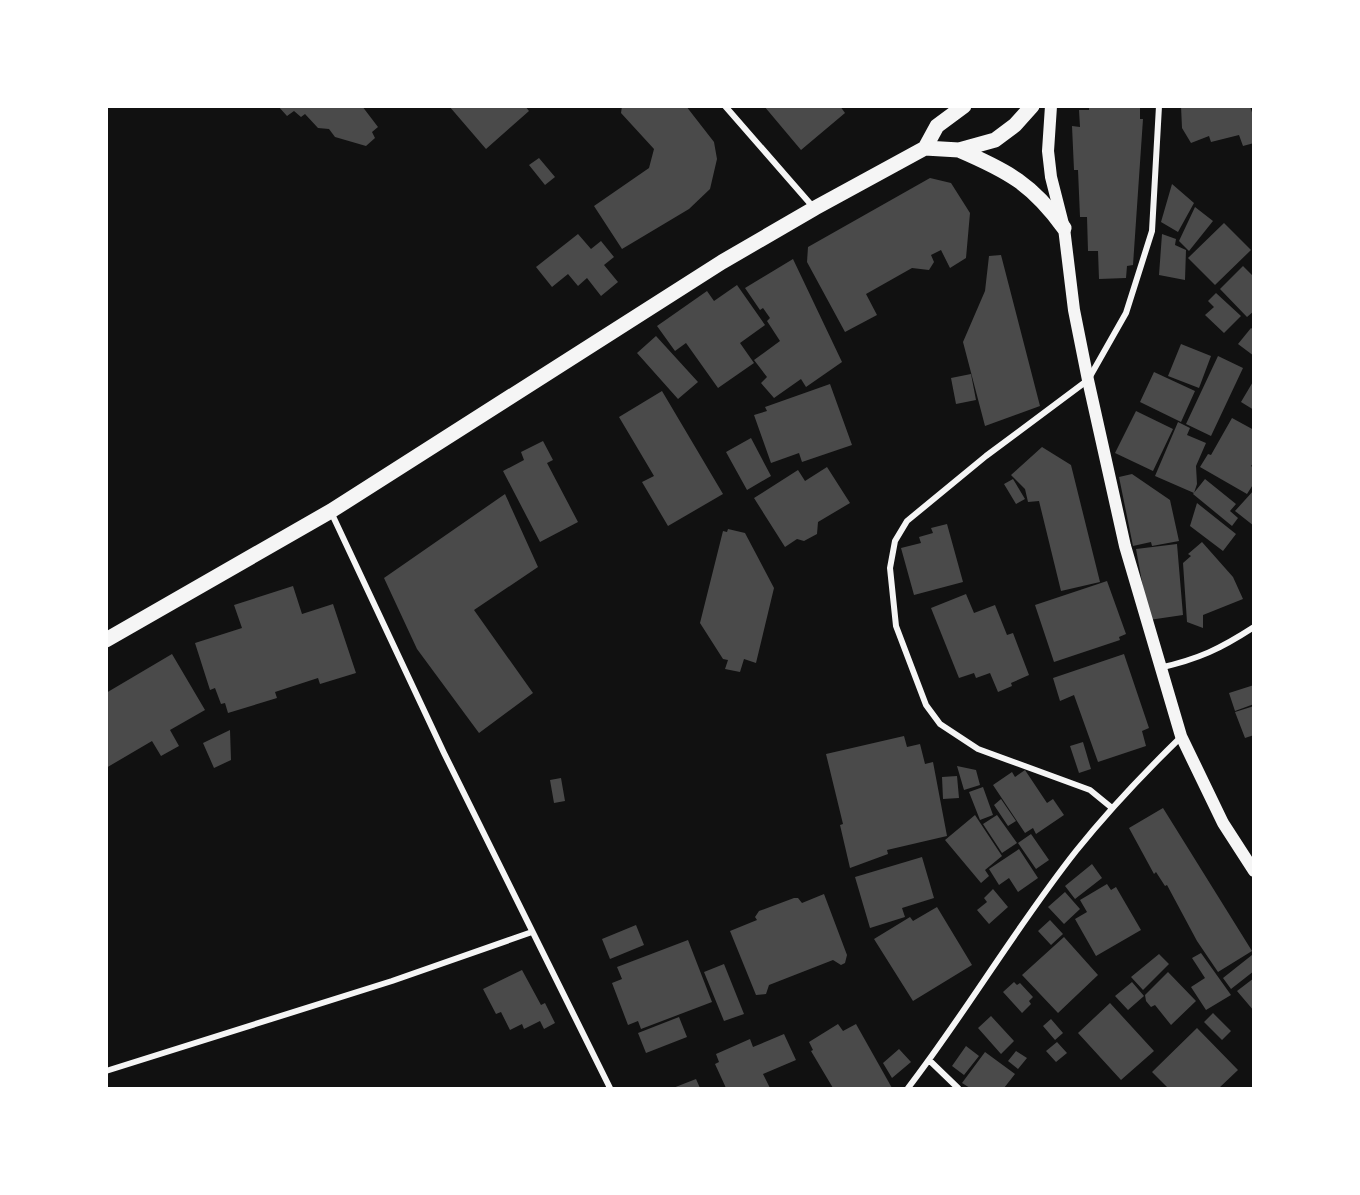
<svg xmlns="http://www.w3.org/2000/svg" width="1360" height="1195" font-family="'Work Sans',sans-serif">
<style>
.building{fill:#4a4a4a}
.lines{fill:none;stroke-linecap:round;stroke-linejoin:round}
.minor{stroke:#f5f5f5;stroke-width:6}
.secondary{stroke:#f5f5f5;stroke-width:12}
.primary{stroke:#f5f5f5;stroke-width:15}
</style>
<rect width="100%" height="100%" fill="#111"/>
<path class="building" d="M278 106H362L378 127 372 132 375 138 366 146 335 137 329 129 318 128 305 114 301 117 294 111 287 116Z
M449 106H525L529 111 486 149Z
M622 106H686L714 142 717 159 710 189 689 209 622 249 594 206 649 168 654 149 621 113Z
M764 106H840L845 113 801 150Z
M1089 106H1140V119H1143L1133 265 1127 266 1126 278 1099 279 1098 251H1088L1087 217H1080L1078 170H1074L1072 126 1080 127 1079 110H1089Z
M1181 106H1250L1254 119V143L1243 146 1239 135 1211 142 1209 136 1191 143 1182 128Z
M539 158 555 177 545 185 529 165Z
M930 178 951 183 970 213 966 258 950 268 941 250 931 255 934 262 929 270 912 268 866 294 877 315 845 332 807 262 808 247Z
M1172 184 1194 203 1178 232 1161 222Z
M1195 207 1213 221 1189 251 1179 241Z
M1224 223 1251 250 1215 285 1188 258Z
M578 234 591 249 601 241 614 257 604 265 618 282 601 296 587 278 578 286 568 274 552 287 536 267Z
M1162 234 1176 239 1175 245 1186 250 1185 280 1159 275Z
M1001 255 1040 406 985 426 963 342 985 291 989 256Z
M793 259 842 362 806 387 801 379 774 398 761 383 767 377 754 360 780 341 767 321 770 318 763 308 760 310 745 288Z
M1243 266 1254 277V311L1247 317 1220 289Z
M737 285 765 325 740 343 754 363 718 388 686 343 675 351 657 326 707 291 714 301Z
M1216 293 1241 316 1224 333 1205 315 1214 307 1208 301Z
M1251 328 1254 330V356L1238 344Z
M656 336 698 382 678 399 637 353Z
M1181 344 1211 356 1199 388 1168 376Z
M1218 356 1243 368 1211 436 1186 424Z
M1154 372 1195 391 1181 422 1140 402Z
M971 374 976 400 956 404 951 378Z
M1254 380V410L1241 402Z
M830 384 852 445 802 462 799 453 771 463 754 415 767 411 765 407Z
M662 391 723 494 668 526 642 482 654 476 619 417Z
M1136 411 1173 429 1153 471 1115 453Z
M1232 418 1254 430V462L1251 466 1254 468V483L1247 494 1200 467 1208 454 1211 455Z
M1178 422 1190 428 1187 435 1206 443 1196 466 1197 484 1194 493 1155 476Z
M751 438 771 476 747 490 726 452Z
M543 441 553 460 547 463 578 522 540 542 503 471 524 460 521 452Z
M1042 447 1071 465 1100 582 1061 591 1039 501 1028 502 1025 489 1011 475Z
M827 467 850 503 818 522 817 534 804 541 797 539 785 547 754 498 798 470 805 481Z
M1132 474 1170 500 1179 541 1152 546 1151 542 1133 546 1119 477Z
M1013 479 1025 499 1016 504 1004 484Z
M1205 479 1236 504 1230 511 1238 518 1232 526 1193 494Z
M1254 490V526L1235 511Z
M505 494 538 567 474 610 533 693 479 733 417 649 384 578Z
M1197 503 1236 534 1223 551 1190 526Z
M947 524 963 582 914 595 901 548 921 543 919 537 933 533 931 528Z
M728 529 745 533 774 588 756 663 744 659 740 672 725 669 728 660 723 659 700 623 723 531 727 532Z
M1202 542 1233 577 1243 599 1203 615V628L1187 622 1183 563 1191 556 1188 554Z
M1177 544 1183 615 1149 620 1136 549Z
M1107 581 1126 634 1119 637 1120 640 1054 662 1035 605Z
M293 586 302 614 333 604 356 673 320 684 318 678 275 692 277 698 228 713 225 703 221 704 215 688 210 690 195 643 242 628 234 605Z
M966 594 974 613 995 605 1007 635 1013 633 1029 675 1011 683 1012 686 998 692 990 673 976 678 974 673 959 678 931 608Z
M172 654 205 710 170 730 179 746 161 756 152 741 106 768V693Z
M1124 654 1149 728 1142 731 1146 746 1098 762 1074 695 1060 701 1053 678Z
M1254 685V704L1235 711 1229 693Z
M1254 706V735L1245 738 1235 712Z
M230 730 231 760 214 768 203 743Z
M904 736 907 747 920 744 925 764 933 762 947 836 887 850 888 854 850 868 840 825 843 824 826 754Z
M1083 742 1091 769 1079 773 1070 746Z
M957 766 976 770 980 785 964 790Z
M1025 770 1047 803 1053 799 1064 815 1036 834 1033 828 1025 833 993 785 1012 772 1015 777Z
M957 776 959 798 943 799 942 777Z
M561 778 565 801 554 803 550 780Z
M983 787 993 815 980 820 969 792Z
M1001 799 1016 821 1008 826 994 805Z
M1163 808 1252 951 1218 972 1197 941 1167 885 1165 886 1156 872 1154 874 1129 828Z
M975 815 1002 856 985 870 989 876 981 883 945 840Z
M997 815 1017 843 1002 853 983 824Z
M1031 834 1049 860 1036 869 1018 843Z
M1019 849 1038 878 1018 892 1009 878 999 885 989 869Z
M922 857 934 898 902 908 905 917 870 928 855 877Z
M1092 864 1102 878 1075 899 1065 886Z
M1107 884 1111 890 1116 887 1141 930 1096 956 1075 919 1087 912 1080 900Z
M993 889 1008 907 989 924 977 910 987 902 984 898Z
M1065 892 1080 909 1064 924 1048 907Z
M824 894 847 955 845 963 841 965 833 960 769 985 766 994 756 995 730 931 757 920 755 917 759 911 794 898H798L802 903Z
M937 907 972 965 913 1001 874 939 910 917 913 921Z
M1050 920 1063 934 1051 945 1038 931Z
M636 925 644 945 610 959 602 939Z
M1064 937 1098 975 1058 1013 1022 975Z
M688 940 712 1002 641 1029 638 1021 628 1025 612 983 622 979 617 967Z
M1201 953 1231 995 1206 1010 1191 987 1205 978 1192 958Z
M1159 954 1169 964 1143 990 1131 977Z
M1252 955 1254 971 1231 989 1223 978Z
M724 964 744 1014 724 1021 704 972Z
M522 970 541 1005 545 1003 555 1023 544 1029 540 1021 524 1029 522 1024 510 1030 501 1012 496 1014 483 989Z
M1168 972 1196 1001 1171 1025 1155 1005 1151 1007 1146 1001 1145 995Z
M1254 978V1011L1237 991Z
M1014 982 1017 985 1020 983 1033 997 1029 1001 1031 1004 1022 1013 1003 992Z
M1132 982 1144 996 1128 1010 1115 996Z
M1110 1003 1154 1051 1121 1080 1078 1033Z
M1213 1013 1231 1031 1222 1040 1204 1022Z
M991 1016 1014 1041 1001 1054 978 1028Z
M679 1017 687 1037 646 1053 638 1033Z
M1051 1019 1063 1033 1055 1040 1043 1026Z
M838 1024 843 1031 856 1024 892 1088H833L811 1051 813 1050 809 1042Z
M1197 1028 1238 1070 1219 1088H1168L1152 1072Z
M784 1034 796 1060 763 1074 770 1088H726L715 1064 719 1062 716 1054 750 1039 753 1047Z
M1057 1042 1067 1053 1056 1062 1046 1051Z
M966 1046 979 1056 964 1075 952 1066Z
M899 1049 911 1062 892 1078 883 1063Z
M1016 1051 1027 1058 1018 1069 1008 1061Z
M985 1052 1015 1074 1004 1088H970L962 1083Z
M696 1079 700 1088H673Z"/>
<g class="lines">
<path class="minor" d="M725 106 814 208
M331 512 444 753 610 1088
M1159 668C1199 659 1220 649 1254 627
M1112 808 1090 790 978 749 940 724 926 705 896 626 890 568 895 541 907 521 986 456 1088 380 1126 313 1152 231 1159 106
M929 1060 958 1088
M106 1071 392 981 532 932
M908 1088C967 1011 1016 927 1076 851 1109 810 1144 773 1181 737"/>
<path class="secondary" d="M1051 106 1048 151 1051 177 1064 228 1074 310 1088 380 1125 546 1181 736 1223 823 1254 871"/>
<path class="primary" d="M925 148 937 126 964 106
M959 150C1008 171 1032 184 1064 228
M106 640 331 511 722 262 815 208 925 148 959 150 995 140 1015 125 1032 106"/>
</g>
<rect width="1360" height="1195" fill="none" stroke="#ffffff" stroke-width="216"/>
</svg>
